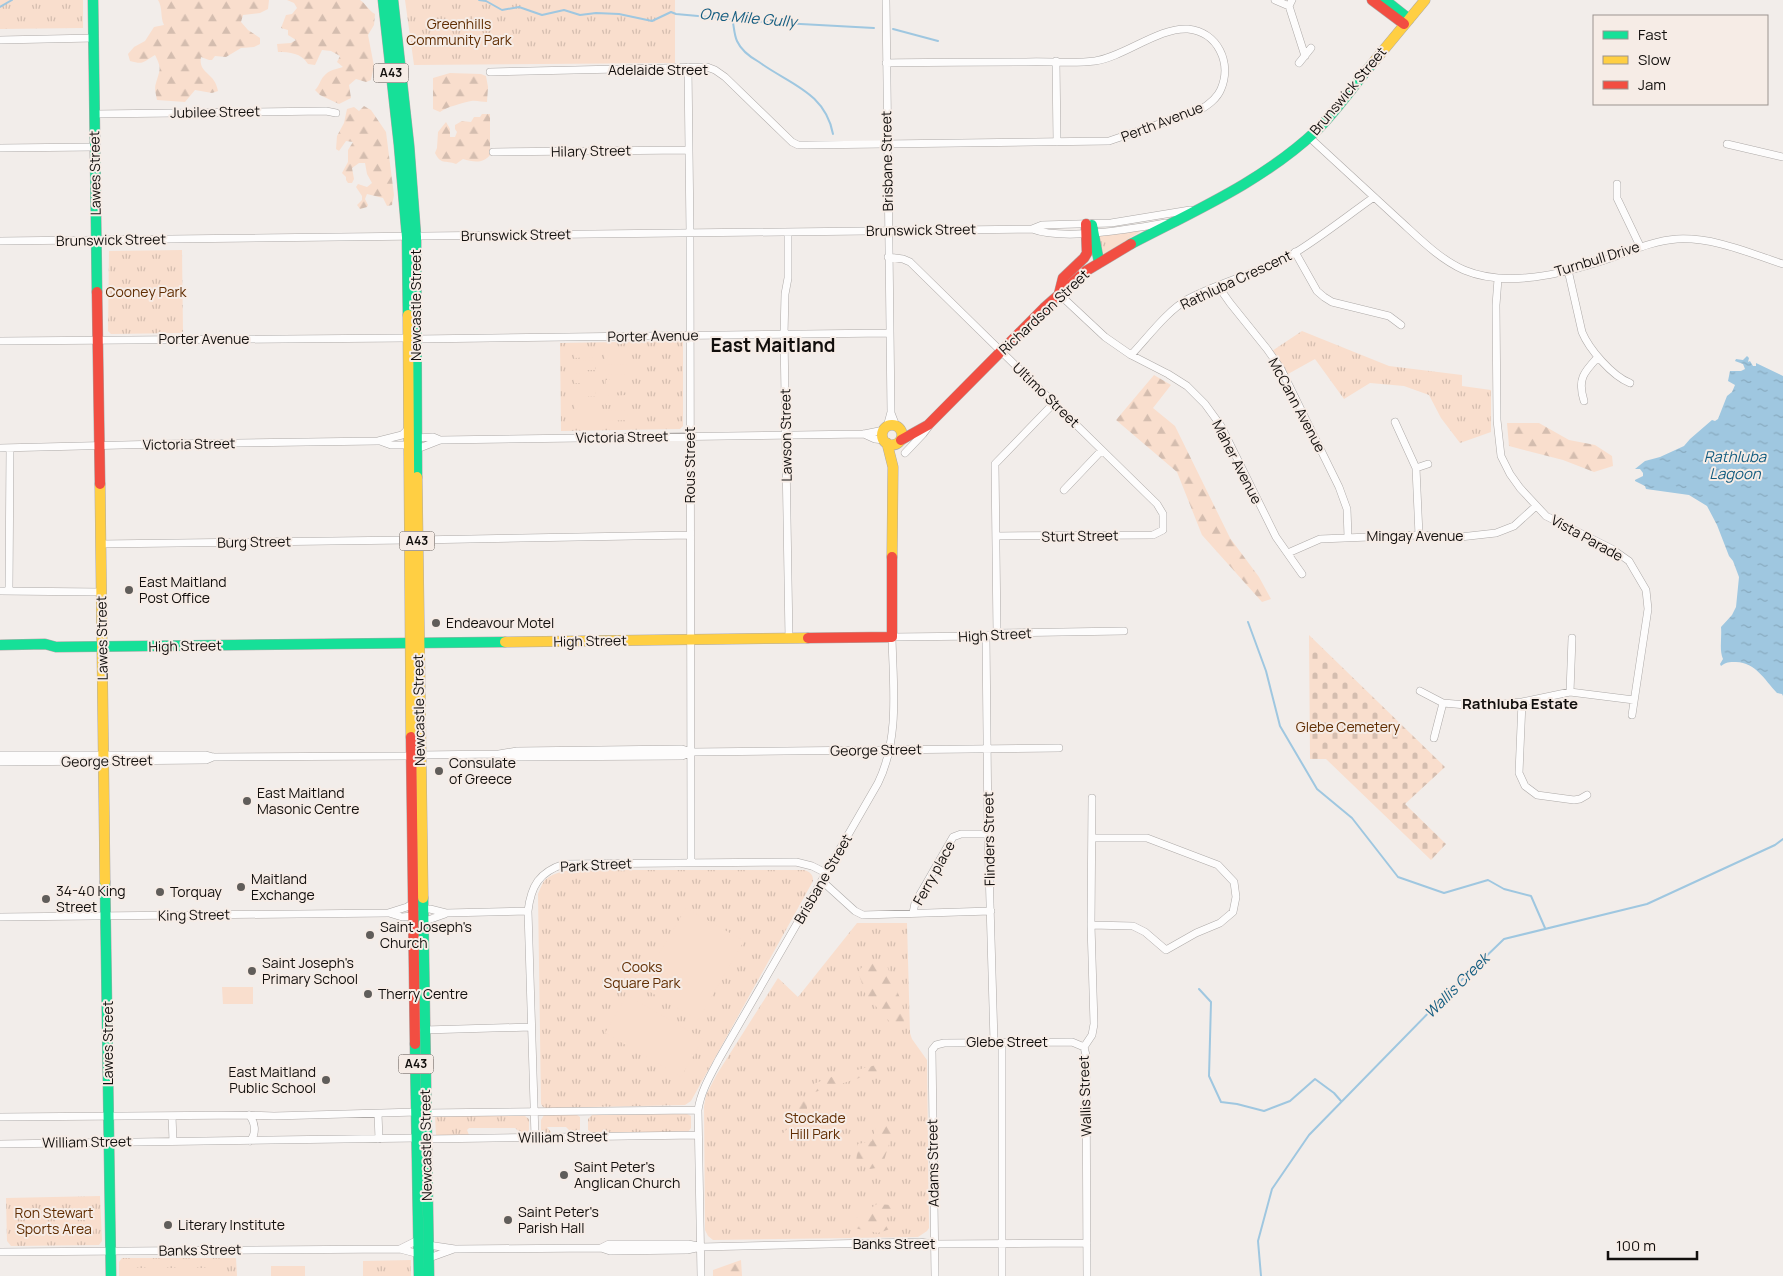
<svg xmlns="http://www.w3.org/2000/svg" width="1783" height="1276" font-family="Manrope,sans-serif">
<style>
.grass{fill:url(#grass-tufts)}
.forest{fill:url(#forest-firs)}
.cemetery{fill:url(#cemetery-stones)}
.pitch{fill:#f9decd}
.water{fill:url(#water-ripples)}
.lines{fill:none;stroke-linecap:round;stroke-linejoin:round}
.stream{stroke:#9fc7e0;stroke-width:2}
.street-casing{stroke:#ada9a7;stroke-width:8}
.fast-casing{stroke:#ada9a7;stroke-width:11}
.slow-casing{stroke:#ada9a7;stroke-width:11}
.jam-casing{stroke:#ada9a7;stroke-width:11}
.street{stroke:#fdfcfc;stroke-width:7}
.fast{stroke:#16e098;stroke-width:10}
.slow{stroke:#ffcf43;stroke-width:10}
.jam{stroke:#f24e42;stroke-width:10}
.poi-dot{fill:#605d5a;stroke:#f6ece6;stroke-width:2}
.labels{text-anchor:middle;stroke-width:4;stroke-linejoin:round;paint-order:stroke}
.shield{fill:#f6ece6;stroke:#56514e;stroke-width:1}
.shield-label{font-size:12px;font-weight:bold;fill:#120f0d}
.park-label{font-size:14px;fill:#602d02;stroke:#f6ece6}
.street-label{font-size:14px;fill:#120f0d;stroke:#f6ece6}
.poi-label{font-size:14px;fill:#120f0d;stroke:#f6ece6;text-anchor:start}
.water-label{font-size:15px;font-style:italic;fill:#145d81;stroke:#f6ece6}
.neighbourhood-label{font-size:15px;font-weight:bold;fill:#120f0d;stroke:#f6ece6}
.district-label{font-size:19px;font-weight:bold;fill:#120f0d;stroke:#f6ece6}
</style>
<defs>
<pattern id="grass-tufts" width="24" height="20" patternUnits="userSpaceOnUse" patternTransform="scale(1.25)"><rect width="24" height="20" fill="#f9decd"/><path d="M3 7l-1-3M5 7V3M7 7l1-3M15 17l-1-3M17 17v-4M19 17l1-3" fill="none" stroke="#d4bdaf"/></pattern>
<pattern id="forest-firs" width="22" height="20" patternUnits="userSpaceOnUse" patternTransform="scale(1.25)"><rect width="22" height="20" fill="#f9decd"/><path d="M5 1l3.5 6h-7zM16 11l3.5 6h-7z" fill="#d4bdaf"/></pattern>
<pattern id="cemetery-stones" width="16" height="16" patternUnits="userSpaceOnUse" patternTransform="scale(1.25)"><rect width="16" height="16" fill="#f9decd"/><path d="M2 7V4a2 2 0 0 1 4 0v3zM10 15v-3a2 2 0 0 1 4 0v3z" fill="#d4bdaf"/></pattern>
<pattern id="water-ripples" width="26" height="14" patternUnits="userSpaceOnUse" patternTransform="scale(1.25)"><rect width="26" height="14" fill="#9fc7e0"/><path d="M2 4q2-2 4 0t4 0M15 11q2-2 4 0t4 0" fill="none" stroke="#88aabf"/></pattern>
</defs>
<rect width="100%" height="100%" fill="#f2edea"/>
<path class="grass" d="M0 0H83V28L0 29Z
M405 0H675V63L414 65Z
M1141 230V231L1100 257 1098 235Z
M182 250 183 333 111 334 108 331 109 251Z
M1302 331 1389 366 1462 375V386L1491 390V432L1460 443 1441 418 1429 395 1404 386 1370 383 1344 399 1315 359 1288 374 1272 351Z
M683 341V426L680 429 561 431 560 343Z
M601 870H804C810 872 813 874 813 881L691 1101 685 1105 546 1108 543 1107 541 1104 538 894C540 890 542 883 545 880 559 867 584 870 601 870Z
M857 923H907L910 1033 912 1039 927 1060 929 1228 927 1231 918 1237 713 1240 708 1236 705 1230 704 1106 706 1095 717 1074 778 978 798 997Z
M687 1114 691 1116V1128L688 1132 592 1133 588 1130V1119L592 1115Z
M544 1115H577L580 1117V1129L578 1133H572L566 1127H547L551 1132 550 1134H545L541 1131V1120Z
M435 1116H525L529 1119V1130L526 1133H521L515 1128H469L467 1130 469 1135H436Z
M100 1196 102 1241 99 1245 11 1246 7 1241 6 1198Z
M122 1258H236L237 1276H119V1262Z
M411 1260V1276H363V1261Z"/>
<path class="forest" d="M158 0H269L268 9 260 13 243 15 241 22 248 30 260 38V44L254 47 241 48 226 57 215 56 212 60H209L201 57C198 74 215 72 218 91L212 93 195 90 185 102 157 100C156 94 154 88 156 83 160 69 162 69 155 55 143 62 144 65 130 61L128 54 134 47 145 41 154 27 164 25C160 17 163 8 158 0Z
M287 0H360C366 4 368 10 375 14L374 25 368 35 374 66 371 80 366 82 356 79 349 85 351 98 339 104 320 95 315 90C320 85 320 80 324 76 329 70 336 69 343 67L337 62 340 56 331 51 322 50 315 65 308 64C301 53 290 52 278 52L277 44 291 43 296 40 288 35V30L281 28 286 15 292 14 297 8 294 3Z
M450 73 481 74 486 76 488 87 487 102C482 102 476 100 471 101 463 103 446 107 440 112L433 109V78Z
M364 106 371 110 386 132 394 195 392 205 387 206 383 198 367 194 365 199 368 205 367 207 360 209 357 205 362 200V196L356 187 358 184 367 187 372 183 367 174 365 163H359L352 168 354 179 352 183H348L346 180V177L342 173 348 162V150L353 142 346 141 339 151 336 149 337 136 344 123 347 109 354 107 359 111Z
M482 114H490V155C483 164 473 162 463 159L456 164C445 160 441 165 435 153L437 148 438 132 446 122 450 129V137H455L457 132 455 129V125L462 121 471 122 474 117H480Z
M1154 375 1171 385 1153 408 1175 426 1230 538 1259 577 1271 599 1262 602 1202 535 1177 472 1116 420Z
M1507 423H1539L1569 440 1595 445 1612 456 1613 466 1594 472 1563 460 1509 446Z
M867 961 887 966 902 1003 905 1027 896 1029 866 995 858 972Z
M876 1065 878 1072 812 1093 803 1088 834 1076Z
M801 1095 807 1102V1114L795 1136 780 1144 774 1141C794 1125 796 1119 801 1095Z
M885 1119 894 1128 882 1167 870 1169 856 1163 858 1144 872 1141 877 1122Z
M877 1204 891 1205 897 1210 881 1218 893 1228 878 1233 854 1228 853 1220Z
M741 1260 742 1276H713V1270Z"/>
<path class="cemetery" d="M1309 635 1445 767 1405 804 1446 844 1431 860 1326 759H1310Z"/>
<path class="pitch" d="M574 348H595V357L574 358Z
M605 349H627V359H605Z
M595 360V370H574V361Z
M627 364V374L606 375 605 365Z
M595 373V383H574V374Z
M606 380H627V390H606Z
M574 386H595L596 396H574Z
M627 395V405H606V396Z
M574 399H596V409H575Z
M627 410 628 420 606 421V411Z
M575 412H596V422H575Z
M686 908 744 941 698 1020 640 986Z
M222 987H253V1004H223Z
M627 995 703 1039 681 1077 605 1033Z
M271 1266H305V1276H271Z
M135 1268H227V1276H135Z"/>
<path class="water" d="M1747 356 1749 358 1748 362 1750 361 1753 366H1756V363L1783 376V696L1782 694 1777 693C1764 679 1756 663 1736 662 1729 662 1726 662 1721 666L1720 664 1723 659C1719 650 1722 638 1721 627L1732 615 1736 607 1739 577 1733 561 1729 556 1717 525 1707 506 1689 495 1646 489 1645 486 1635 481V480L1643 476V473L1640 469H1635L1645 461 1660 457 1684 446 1690 439 1712 420 1715 421 1718 419 1727 396 1732 392 1735 385 1728 381 1730 371H1741L1745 369 1743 364 1735 361 1736 359 1743 360Z"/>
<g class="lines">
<path class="stream" d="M479 0 486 1 502 10 519 7 542 15 564 10 580 15 596 13 619 14 652 21 671 12 676 14 764 22 874 28
M0 7 12 0
M732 18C734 25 734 35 737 41 741 50 750 57 759 62 789 84 825 92 833 134
M893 29 938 41
M1248 622 1266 671 1280 726 1317 789 1352 818 1398 877 1444 893 1488 880 1504 889 1531 896 1545 928
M1199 989 1211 1002 1209 1076 1221 1102 1237 1104 1264 1111 1290 1101 1315 1079 1334 1093 1341 1101
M1261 1276 1258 1241 1272 1189 1309 1135 1443 998 1504 939 1647 904 1775 845 1783 839"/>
<defs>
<path id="street" d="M886 0 891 412 887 427
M1275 0 1289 6 1292 0
M1289 6 1305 56
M0 40 94 38
M1056 61 1057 142
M1299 63 1311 48
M688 67 690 233 691 863
M490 72 707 67 715 70 725 77 792 142 798 145H807L1109 141 1200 110C1208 105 1217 99 1221 89 1232 63 1218 32 1188 29 1159 27 1124 57 1095 61 1073 64 1049 61 1026 62 980 62 933 62 886 63
M95 114 326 111 336 113
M1309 137C1339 165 1369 192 1398 219 1418 237 1439 259 1464 270 1507 288 1562 274 1605 260 1629 252 1651 241 1677 239 1714 237 1749 253 1783 264
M1727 144 1783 157
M0 148 95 147
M493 152 689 150
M1617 184V198L1640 246
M1032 229 1042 225 1111 223 1190 210
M788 232V278L785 294 784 335 789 639
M0 241 1032 229C1064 241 1131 229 1165 223
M1295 252 1317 291 1324 297 1332 302 1389 316 1401 325
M888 257 903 259 910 262 1157 504 1163 514V530L1153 535 996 536
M1568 270 1582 332C1589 349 1612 376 1630 383
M1498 279 1496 305 1497 420 1501 456 1510 474 1520 488 1546 516 1612 549 1629 561 1646 590 1648 609 1632 715
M1218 286 1230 303 1267 349 1281 369 1339 487 1347 509 1348 537
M1059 294 1105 337 1131 355 1168 374 1187 386 1205 404 1221 426 1276 537 1302 574
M417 339 889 333
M0 341 407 338
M1131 355C1148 337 1167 311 1188 299 1222 281 1260 273 1293 254 1321 237 1347 216 1374 197
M1584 401C1577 379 1584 372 1598 357
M891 413 896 426
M1395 422 1416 468 1419 535
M864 434 875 439 884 440
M416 438 433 437 440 440
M380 441 391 445H407
M0 448 163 444 378 441 402 435 407 430
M417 449 440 440 864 434 884 430
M905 453 923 434 929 426
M1416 468 1428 464
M1064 490 1101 451
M417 540 690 535
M100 544 408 540
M1288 553 1320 539 1419 535 1460 537 1496 533 1514 526 1536 506
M0 591 101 592
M9 591 10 448
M997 633 995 464 1054 403
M986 636 988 834 994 1042
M1420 691 1443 703 1478 706 1522 702 1570 692 1634 700
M1570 692 1572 638
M1522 702 1519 773 1525 786 1537 795 1574 800 1580 799 1587 795
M1434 738 1443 703
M499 754 517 751 682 749 692 752 1059 748
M0 755H206L213 757 410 756
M420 755 499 754 515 757 682 756 691 752
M0 762 206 760 213 757
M822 881 855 911 863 915 991 911
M422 909H430L446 913 528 911
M389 913 402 917 412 916
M913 913 915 903 953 837 961 834H988
M0 917 388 913 407 907 412 904
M422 925 428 920 445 914
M1091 925 1133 926 1145 932 1166 950 1196 933 1220 923 1233 912 1236 897 1234 882 1218 865 1147 838H1092
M424 1030 531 1027
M1002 1042V1276
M1084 1047 1092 1035 1094 1024 1091 925 1092 798
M1084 1047 1086 1055 1087 1276
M426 1113 698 1110
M378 1114 379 1139
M249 1115C255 1122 257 1133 250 1141
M172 1116 173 1141
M0 1117 250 1115 274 1116 417 1112
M535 1137 528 911C531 886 539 872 564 864L796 862 812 866 826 873
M427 1139 698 1135
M0 1144 417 1138
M428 1245 455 1249 601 1248 610 1251 687 1250 701 1247 919 1242 934 1244 1087 1243
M601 1248 609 1244H688L698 1246
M400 1249 418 1240
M0 1252 400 1249 419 1254
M429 1258 454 1249
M701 1276 698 1110C701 1091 710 1076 719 1059L878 783C900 738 893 685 892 637L986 636 997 633 1124 631
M935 1276 932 1050 936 1045 944 1043 1072 1042 1084 1047"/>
<path id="fast" d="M93 0 97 292
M383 0 399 145 407 237 408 315
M393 0 409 145 416 237 417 477
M1385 0 1409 19
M1092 225 1099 262
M1131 244C1194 211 1263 181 1316 131 1335 113 1354 85 1372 64
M0 645 45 644 56 647 505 642
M105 882 111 1276
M423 898 429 1276
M415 1044 419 1276"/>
<path id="slow" d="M1372 64 1425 0
M408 315 411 737
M882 435a10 10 0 1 1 20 0a10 10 0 1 1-20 0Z
M887 443 893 467 892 557
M417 477 423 898
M100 484 105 882
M505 642 808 638"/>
<path id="jam" d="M1372 0 1404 24
M97 292 100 484
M1059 294 1063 278 1084 258 1087 253 1086 224
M901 440 928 425 1044 308 1086 271 1131 244
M808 638 892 637V557
M411 737 415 1044"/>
</defs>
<use href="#street" class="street-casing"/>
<use href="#fast" class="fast-casing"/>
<use href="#slow" class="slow-casing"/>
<use href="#jam" class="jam-casing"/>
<use href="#street" class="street"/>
<use href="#fast" class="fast"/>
<use href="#slow" class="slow"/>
<use href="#jam" class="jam"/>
</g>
<g class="poi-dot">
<circle cx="129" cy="590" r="5"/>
<circle cx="436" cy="623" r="5"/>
<circle cx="439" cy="771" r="5"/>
<circle cx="247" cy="801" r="5"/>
<circle cx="241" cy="887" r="5"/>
<circle cx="160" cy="892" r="5"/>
<circle cx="46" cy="899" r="5"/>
<circle cx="370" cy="935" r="5"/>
<circle cx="252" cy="971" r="5"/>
<circle cx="368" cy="994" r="5"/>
<circle cx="326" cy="1080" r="5"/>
<circle cx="564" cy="1175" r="5"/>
<circle cx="508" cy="1220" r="5"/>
<circle cx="168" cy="1225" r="5"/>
</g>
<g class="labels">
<g class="shield">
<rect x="373.5" y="63.5" width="35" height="19" rx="4"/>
<rect x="399.5" y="531.5" width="35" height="19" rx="4"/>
<rect x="398.5" y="1054.5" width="35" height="19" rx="4"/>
</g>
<g class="shield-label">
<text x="391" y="77">A43</text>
<text x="417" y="545">A43</text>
<text x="416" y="1068">A43</text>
</g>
<g class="park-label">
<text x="459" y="29">Greenhills<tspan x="459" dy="16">Community Park</tspan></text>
<text x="146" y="297">Cooney Park</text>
<text x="1348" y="732">Glebe Cemetery</text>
<text x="642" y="972">Cooks<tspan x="642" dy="16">Square Park</tspan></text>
<text x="815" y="1123">Stockade<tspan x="815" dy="16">Hill Park</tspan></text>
<text x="54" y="1218">Ron Stewart<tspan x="54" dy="16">Sports Area</tspan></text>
</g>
<g class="street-label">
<text x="658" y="75">Adelaide Street</text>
<text transform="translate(1348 91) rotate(-50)" y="5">Brunswick Street</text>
<text transform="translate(215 112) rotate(-1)" y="5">Jubilee Street</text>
<text transform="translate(1162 122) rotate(-21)" y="5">Perth Avenue</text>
<text transform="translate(591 151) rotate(-1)" y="5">Hilary Street</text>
<text transform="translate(887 161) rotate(-91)" y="5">Brisbane Street</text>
<text transform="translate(95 173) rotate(-91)" y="5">Lawes Street</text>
<text transform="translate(921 230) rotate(-1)" y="5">Brunswick Street</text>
<text transform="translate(516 235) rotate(-1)" y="5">Brunswick Street</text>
<text transform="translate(111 240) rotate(-1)" y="5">Brunswick Street</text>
<text transform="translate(1597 259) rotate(-17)" y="5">Turnbull Drive</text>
<text transform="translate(1236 280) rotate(-25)" y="5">Rathluba Crescent</text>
<text transform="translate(416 305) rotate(-90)" y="5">Newcastle Street</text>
<text transform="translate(1044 312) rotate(-43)" y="5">Richardson Street</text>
<text transform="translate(653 336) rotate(-1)" y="5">Porter Avenue</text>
<text x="204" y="344">Porter Avenue</text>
<text transform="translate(1046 395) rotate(44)" y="5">Ultimo Street</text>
<text transform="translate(1297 405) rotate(62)" y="5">McCann Avenue</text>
<text transform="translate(786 435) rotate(-91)" y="5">Lawson Street</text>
<text transform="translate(622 437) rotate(-1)" y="5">Victoria Street</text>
<text transform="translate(189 444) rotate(-1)" y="5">Victoria Street</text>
<text transform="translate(1237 462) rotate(63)" y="5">Maher Avenue</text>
<text transform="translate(690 465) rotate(-90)" y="5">Rous Street</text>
<text transform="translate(1080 536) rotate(-1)" y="5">Sturt Street</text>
<text x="1415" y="541">Mingay Avenue</text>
<text transform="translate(1587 538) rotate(29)" y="5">Vista Parade</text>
<text transform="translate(254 542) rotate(-1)" y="5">Burg Street</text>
<text transform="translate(995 635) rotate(-3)" y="5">High Street</text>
<text transform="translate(102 638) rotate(-91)" y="5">Lawes Street</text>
<text transform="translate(590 641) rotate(-1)" y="5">High Street</text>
<text transform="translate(185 646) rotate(-1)" y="5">High Street</text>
<text transform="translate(419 710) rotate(-91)" y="5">Newcastle Street</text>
<text transform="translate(876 750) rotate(-1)" y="5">George Street</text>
<text transform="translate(107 761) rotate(-1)" y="5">George Street</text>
<text transform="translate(989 839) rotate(-91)" y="5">Flinders Street</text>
<text transform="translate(596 865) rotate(-3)" y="5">Park Street</text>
<text transform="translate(934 873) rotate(-61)" y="5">Ferry place</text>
<text transform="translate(823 879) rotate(-60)" y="5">Brisbane Street</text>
<text transform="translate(194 915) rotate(-1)" y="5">King Street</text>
<text x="1007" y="1047">Glebe Street</text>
<text transform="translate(108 1043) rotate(-90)" y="5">Lawes Street</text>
<text transform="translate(1085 1096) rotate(-92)" y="5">Wallis Street</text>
<text transform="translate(563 1137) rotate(-1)" y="5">William Street</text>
<text transform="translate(87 1142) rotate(-1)" y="5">William Street</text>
<text transform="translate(426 1145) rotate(-91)" y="5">Newcastle Street</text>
<text transform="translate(933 1163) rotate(-91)" y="5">Adams Street</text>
<text x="894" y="1249">Banks Street</text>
<text transform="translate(200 1250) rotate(-1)" y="5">Banks Street</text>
</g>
<g class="poi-label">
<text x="139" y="587">East Maitland<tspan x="139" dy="16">Post Office</tspan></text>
<text x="446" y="628">Endeavour Motel</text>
<text x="449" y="768">Consulate<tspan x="449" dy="16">of Greece</tspan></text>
<text x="257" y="798">East Maitland<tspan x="257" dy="16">Masonic Centre</tspan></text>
<text x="251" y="884">Maitland<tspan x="251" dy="16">Exchange</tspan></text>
<text x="56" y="896">34-40 King<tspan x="56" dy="16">Street</tspan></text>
<text x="170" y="897">Torquay</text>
<text x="380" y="932">Saint Joseph's<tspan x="380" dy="16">Church</tspan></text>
<text x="262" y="968">Saint Joseph's<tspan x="262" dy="16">Primary School</tspan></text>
<text x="378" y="999">Therry Centre</text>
<text x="316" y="1077" text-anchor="end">East Maitland<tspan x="316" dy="16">Public School</tspan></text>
<text x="574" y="1172">Saint Peter's<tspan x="574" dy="16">Anglican Church</tspan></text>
<text x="518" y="1217">Saint Peter's<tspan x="518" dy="16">Parish Hall</tspan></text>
<text x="178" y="1230">Literary Institute</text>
</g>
<g class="water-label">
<text transform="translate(748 18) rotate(5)" y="5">One Mile Gully</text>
<text x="1735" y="462">Rathluba<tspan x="1735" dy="17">Lagoon</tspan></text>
<text transform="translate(1457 986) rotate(-45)" y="5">Wallis Creek</text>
</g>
<g class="neighbourhood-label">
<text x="1520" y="709">Rathluba Estate</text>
</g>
<g class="district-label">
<text x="773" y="352">East Maitland</text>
</g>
</g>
<rect x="1593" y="15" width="175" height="90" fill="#f6ece6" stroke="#9b948f"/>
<rect x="1603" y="31" width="25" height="8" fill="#16e098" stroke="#9b948f"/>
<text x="1638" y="40" font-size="15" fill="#120f0d">Fast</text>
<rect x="1603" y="56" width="25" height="8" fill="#ffcf43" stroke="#9b948f"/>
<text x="1638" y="65" font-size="15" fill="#120f0d">Slow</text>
<rect x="1603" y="81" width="25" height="8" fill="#f24e42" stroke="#9b948f"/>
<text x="1638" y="90" font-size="15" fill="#120f0d">Jam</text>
<path d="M1608 1251v8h89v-8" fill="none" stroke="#120f0d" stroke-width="2.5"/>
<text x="1616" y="1251" font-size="15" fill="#120f0d" stroke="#f6ece6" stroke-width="4" paint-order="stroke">100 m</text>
</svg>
